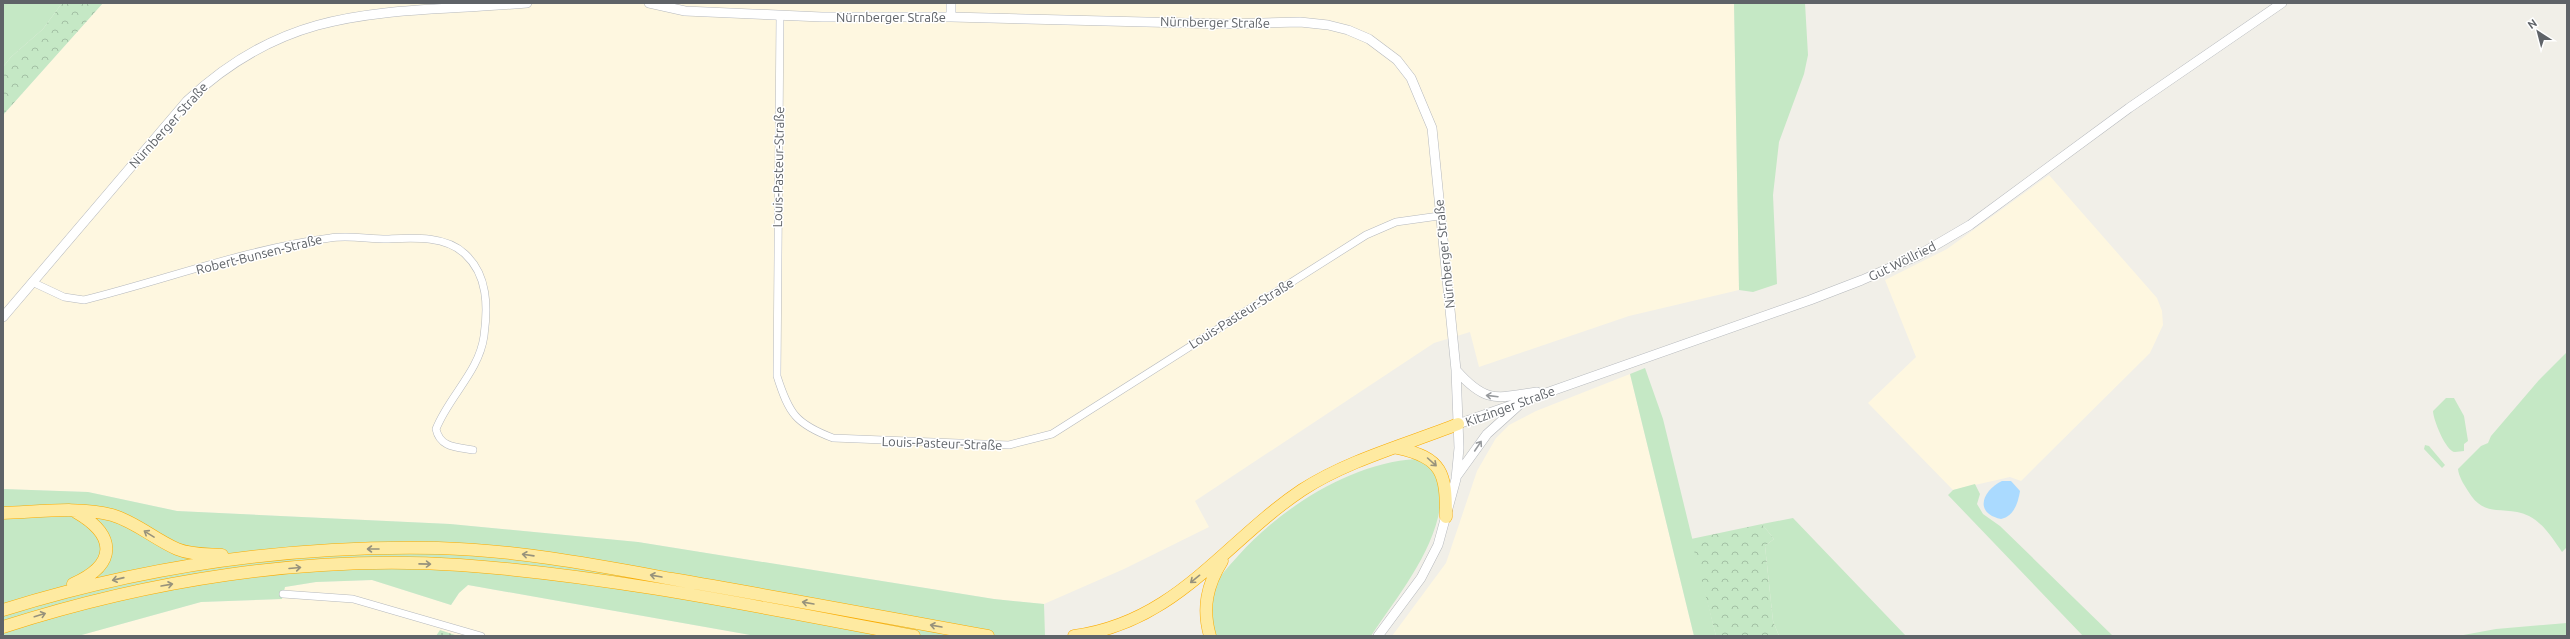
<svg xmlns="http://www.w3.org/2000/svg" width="2570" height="639" font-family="Ubuntu,sans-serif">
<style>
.commercial{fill:#fef7e0}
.green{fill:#c5e8c5}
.forest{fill:url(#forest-crowns)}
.garden{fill:url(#garden-dots)}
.water{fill:#aadaff}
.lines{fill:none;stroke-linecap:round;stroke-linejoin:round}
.minor-casing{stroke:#b5b8bc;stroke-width:8}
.tertiary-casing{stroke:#b5b8bc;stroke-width:10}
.trunk-casing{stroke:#f9ab00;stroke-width:13}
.minor{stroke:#fff;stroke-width:7}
.tertiary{stroke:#fff;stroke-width:9}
.trunk{stroke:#feeaa1;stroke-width:12}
.oneway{stroke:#979a9d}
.oneway2{stroke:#97927c}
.labels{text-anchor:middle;stroke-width:3;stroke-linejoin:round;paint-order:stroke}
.street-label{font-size:13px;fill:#5f6368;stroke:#fff}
</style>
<defs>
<pattern id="forest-crowns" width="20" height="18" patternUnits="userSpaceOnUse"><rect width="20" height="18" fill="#c5e8c5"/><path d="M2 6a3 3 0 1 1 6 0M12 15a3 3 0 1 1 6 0" fill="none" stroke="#a3c0a4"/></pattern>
<pattern id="garden-dots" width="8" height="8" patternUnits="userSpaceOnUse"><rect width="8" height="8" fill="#c5e8c5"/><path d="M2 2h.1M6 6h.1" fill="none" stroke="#a3c0a4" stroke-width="1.8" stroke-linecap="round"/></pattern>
</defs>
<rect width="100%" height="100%" fill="#f1efe8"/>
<path class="commercial" d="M103 3H1734L1739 290 1629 316 1479 367 1470 332 1434 343 1195 501 1209 527 1124 569 1044 604 994 599 638 542 450 524 177 511 88 492 3 489V115Z
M2049 175 2157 298 2162 311 2163 325 2150 353 2021 481 2010 477 1953 490 1868 403 1916 357 1885 280 1947 249Z
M1630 374 1694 636H1392L1446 563 1477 471 1496 438 1509 425 1536 411Z
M372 580 451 605 459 593 468 585 756 636H78L201 602 281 599 285 587 316 582Z"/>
<path class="green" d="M3 3H62L43 29 11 57 3 67Z
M1734 3H1805L1808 55 1804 74 1779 142 1773 195 1777 284 1753 292 1739 290Z
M2567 352V547L2562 552C2553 539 2543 523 2529 516 2504 504 2485 520 2468 491 2463 483 2459 477 2458 469L2481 446 2488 443 2491 436 2539 380Z
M1645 368 1663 419 1716 636H1694L1630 374Z
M2446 398H2454L2464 416 2468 441 2464 444V451C2461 451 2458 452 2455 452 2446 452 2433 419 2433 411Z
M2425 445 2429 446 2445 465 2442 468 2424 449Z
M1416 459 1424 461 1436 471C1438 480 1442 492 1441 501 1435 552 1398 595 1371 636H1214C1212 622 1208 607 1212 594 1216 579 1228 567 1238 556 1281 508 1350 463 1416 459Z
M1975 484 1980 494 1977 504 1983 514 2000 526 2113 636H2083L1948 495 1953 490Z
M3 489 88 492 177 511 450 524 638 542 994 599 1044 604 1045 636H756L468 585 459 593 451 605 372 580 316 582 285 587 282 599 201 602 78 636H3Z
M1793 518 1906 636H1779L1773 621 1765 546 1774 539 1762 524Z
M2567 623V636H2458L2496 629Z"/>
<path class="forest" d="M62 3H103L3 115V67L11 57 43 29Z
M1762 524 1774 539 1765 546 1773 621 1779 636H1716L1691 539Z"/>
<path class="garden" d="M440 630 458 636H436Z"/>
<path class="water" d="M2002 481H2011L2020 491C2018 503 2014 516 2001 519 1973 513 1983 490 2002 481Z"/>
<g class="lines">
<defs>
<path id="minor" d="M780 15 777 376C789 414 796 424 833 438L1009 445 1052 434 1366 235 1396 222 1439 216
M32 282 64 297 84 300C165 280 246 249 330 238 348 235 368 239 387 239 411 238 445 235 465 254 488 275 488 307 484 336 479 372 449 396 436 429 440 448 457 447 473 450
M283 594 353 599 481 636"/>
<path id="tertiary" d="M649 3 685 11 822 17H951L1226 24 1300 22 1328 25 1348 30 1369 39 1397 60 1411 78 1432 128 1456 370 1459 448 1456 479 1438 545 1421 578 1378 636
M951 17V3
M3 317 187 101C294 0 390 15 527 3
M1456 370C1486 404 1496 398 1537 392
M1458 424 1810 300 1862 280 1917 256 1970 225 2129 108 2282 3
M1456 477 1487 434 1518 406"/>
<path id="trunk" d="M1397 448C1443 458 1446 473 1446 517
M3 513C36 512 81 506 112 515 136 522 154 539 177 549 191 555 207 554 222 555
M73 584C118 564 116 535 76 512
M3 610C144 566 291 545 438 548 517 550 595 565 672 579 778 597 883 617 988 636
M3 627C149 580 306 555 460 565 613 576 764 608 914 636
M1074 636C1177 622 1223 543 1302 490 1348 460 1408 444 1458 424
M1210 636C1202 608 1207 585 1222 561"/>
</defs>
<use href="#minor" class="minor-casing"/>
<use href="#tertiary" class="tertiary-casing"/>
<use href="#trunk" class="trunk-casing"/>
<use href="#minor" class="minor"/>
<use href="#tertiary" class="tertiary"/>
<use href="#trunk" class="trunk"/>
</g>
<defs><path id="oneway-shaft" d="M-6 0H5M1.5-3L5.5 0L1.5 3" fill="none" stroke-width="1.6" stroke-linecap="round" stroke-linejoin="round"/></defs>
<g class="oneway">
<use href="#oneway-shaft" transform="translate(1492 396) rotate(-173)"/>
<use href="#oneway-shaft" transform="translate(1478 446) rotate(-56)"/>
</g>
<g class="oneway2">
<use href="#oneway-shaft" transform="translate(1432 462) rotate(42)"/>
<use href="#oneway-shaft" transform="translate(149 534) rotate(-148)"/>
<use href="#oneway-shaft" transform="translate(373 549) rotate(180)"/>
<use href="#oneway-shaft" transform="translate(528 555) rotate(-172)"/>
<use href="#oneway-shaft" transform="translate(425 564) rotate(1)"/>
<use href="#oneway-shaft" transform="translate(295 568) rotate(-5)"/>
<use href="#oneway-shaft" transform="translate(656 576) rotate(-170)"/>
<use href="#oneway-shaft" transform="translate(118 579) rotate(167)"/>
<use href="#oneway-shaft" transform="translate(1195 579) rotate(141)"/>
<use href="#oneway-shaft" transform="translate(167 585) rotate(-10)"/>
<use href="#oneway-shaft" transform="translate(808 603) rotate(-170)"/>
<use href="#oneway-shaft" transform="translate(40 615) rotate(-17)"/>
<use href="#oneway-shaft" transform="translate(936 626) rotate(-170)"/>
</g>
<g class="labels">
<g class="street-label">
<text x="891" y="22">Nürnberger Straße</text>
<text transform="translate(1215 22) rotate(1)" y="5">Nürnberger Straße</text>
<text transform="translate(168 125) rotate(-48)" y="5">Nürnberger Straße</text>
<text transform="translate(778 167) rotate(-89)" y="5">Louis-Pasteur-Straße</text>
<text transform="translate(259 254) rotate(-14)" y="5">Robert-Bunsen-Straße</text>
<text transform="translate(1444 254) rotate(-96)" y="5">Nürnberger Straße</text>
<text transform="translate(1902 261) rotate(-26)" y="5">Gut Wöllried</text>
<text transform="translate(1241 313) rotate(-32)" y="5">Louis-Pasteur-Straße</text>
<text transform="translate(1510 406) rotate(-20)" y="5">Kitzinger Straße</text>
<text transform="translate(942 443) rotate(2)" y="5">Louis-Pasteur-Straße</text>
</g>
</g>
<rect width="2570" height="639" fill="none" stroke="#5f6368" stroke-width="8"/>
<g transform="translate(2538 32) rotate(324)" stroke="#ffffff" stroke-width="3" paint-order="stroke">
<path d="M0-3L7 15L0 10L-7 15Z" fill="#5f6368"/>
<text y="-6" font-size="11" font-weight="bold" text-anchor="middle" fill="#5f6368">N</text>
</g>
</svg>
